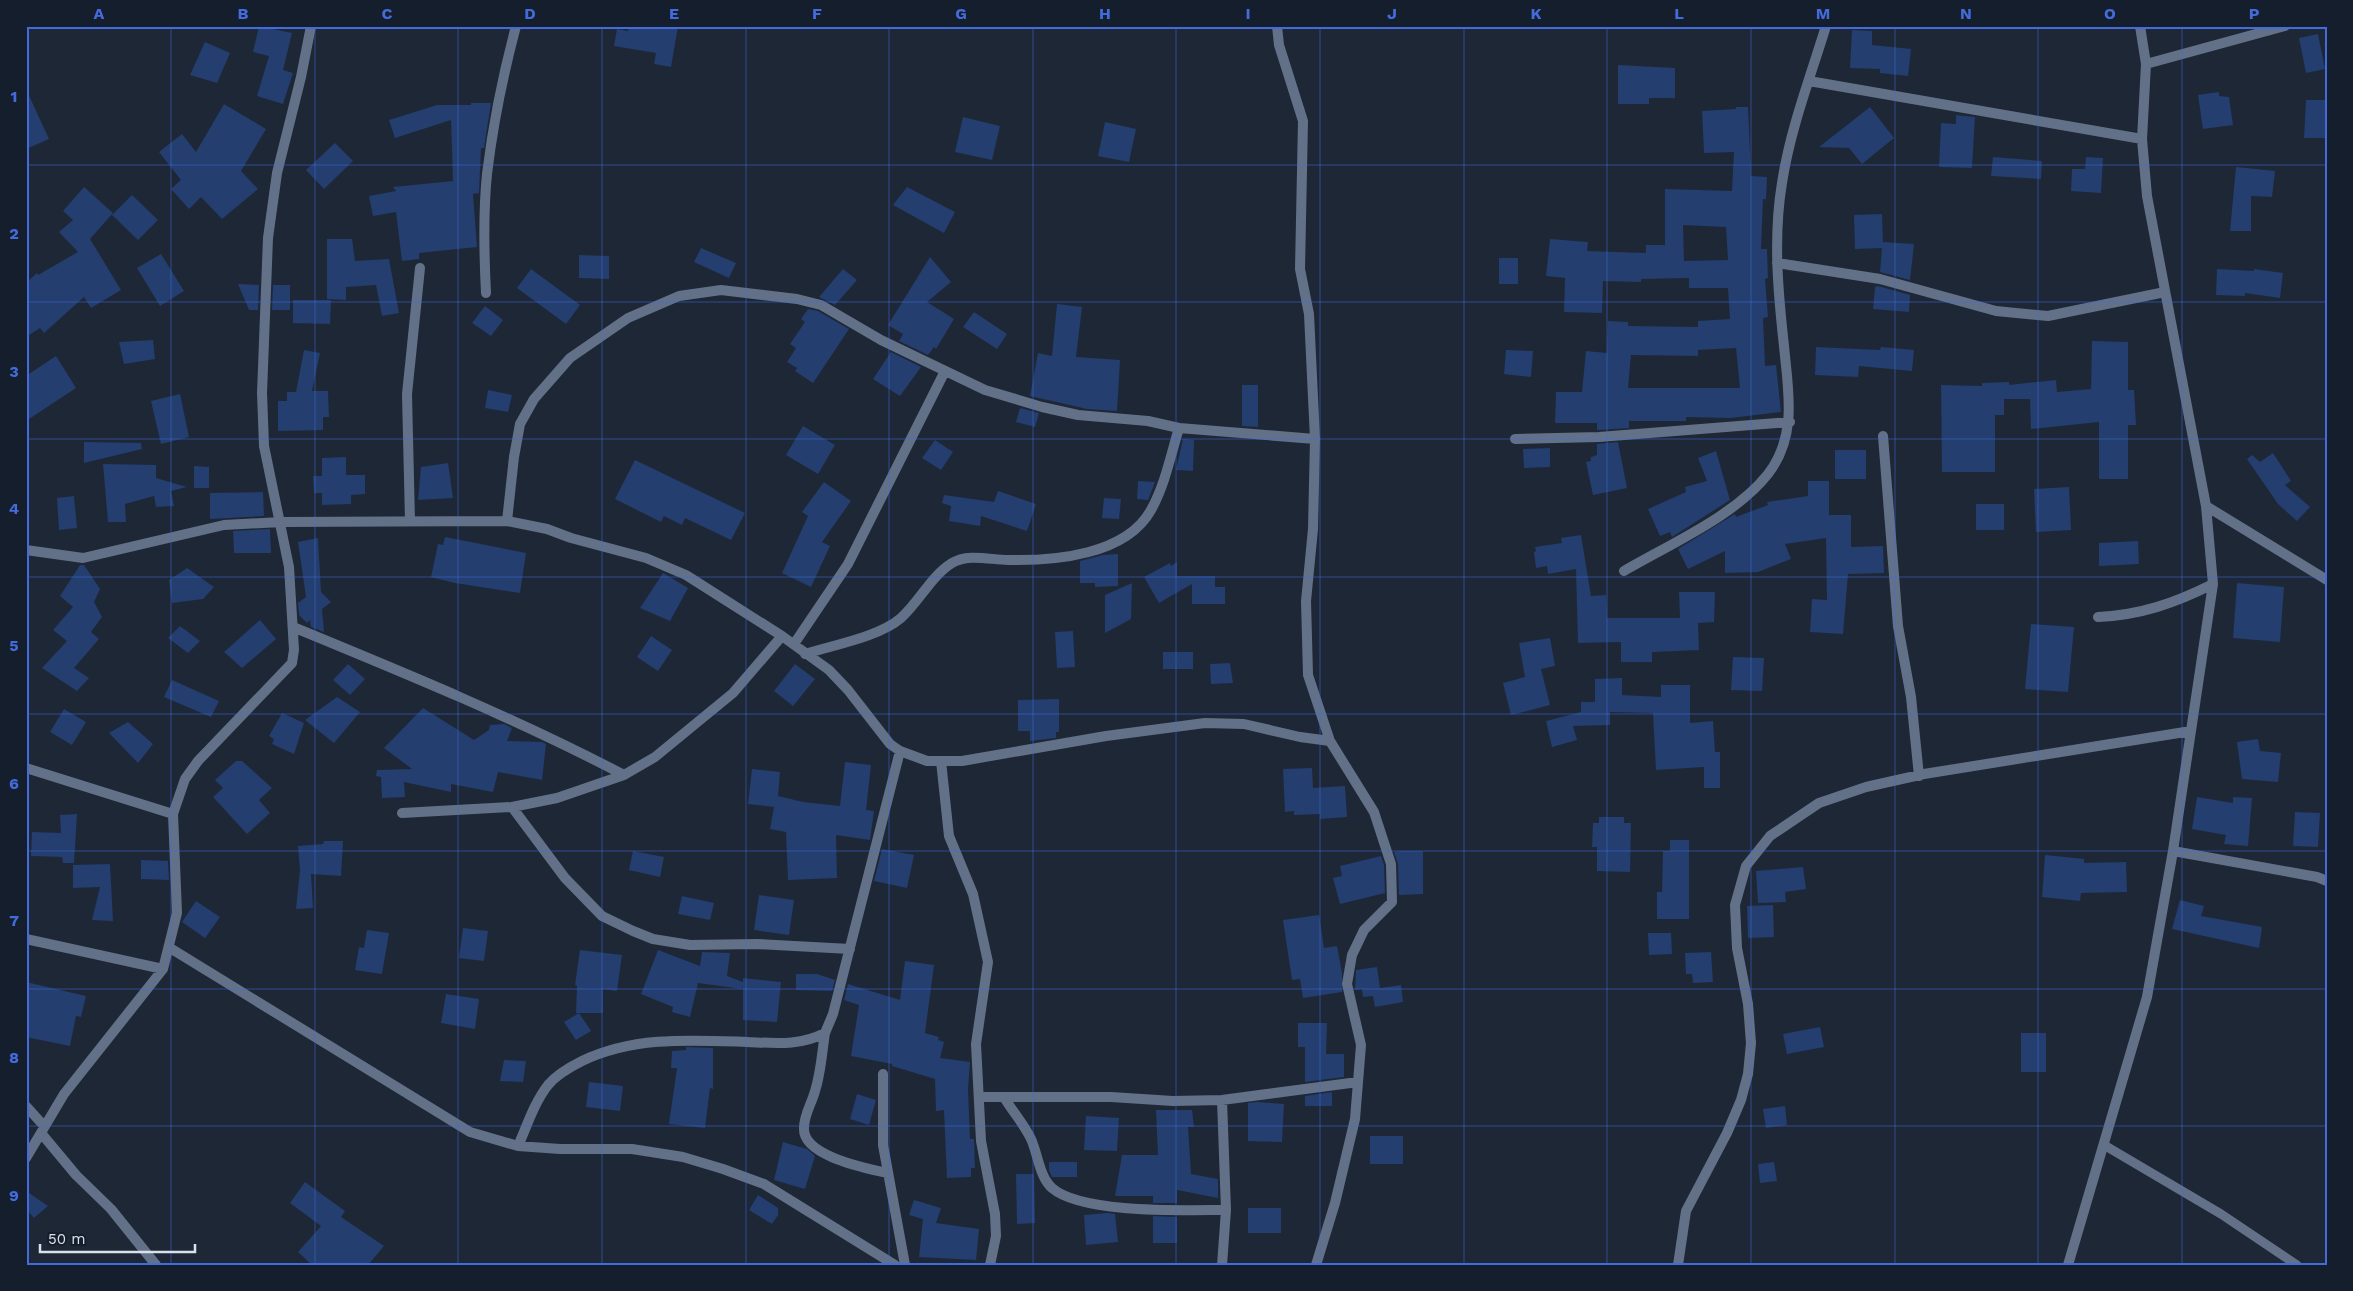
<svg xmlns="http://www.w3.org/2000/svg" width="2353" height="1291" font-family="'Work Sans',sans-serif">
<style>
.building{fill:#233e6f;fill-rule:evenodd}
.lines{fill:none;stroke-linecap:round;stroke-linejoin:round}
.lane{stroke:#637188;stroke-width:9}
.street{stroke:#637188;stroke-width:10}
.grid{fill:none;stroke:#436bdc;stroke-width:1;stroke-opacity:0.55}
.neatline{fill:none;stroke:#436bdc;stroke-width:2}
.grid-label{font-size:16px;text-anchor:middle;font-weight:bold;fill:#436bdc}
</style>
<rect width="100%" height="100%" fill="#1e2736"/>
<path class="building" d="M259 26 292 33 283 70 293 73 283 104 257 96 269 56 253 52Z
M629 26H678L671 67 654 64 656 53 614 46 617 29 628 31Z
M1852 30 1872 31V45L1911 49 1908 76 1880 73V69L1850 68Z
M2318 34 2325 69 2306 73 2299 38Z
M205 42 230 53 217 83 190 75Z
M1618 65 1675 68V98H1649V104H1618Z
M26 89 49 139 26 149Z
M2219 92V96L2229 97 2233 125 2203 129 2198 95Z
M2306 100H2327V138H2304Z
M471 103H491L484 148H481L479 193 473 194 477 247 419 253V259L402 261 396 212 373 216 369 196 396 191 393 187 453 181 451 120 395 138 389 120 437 105H471Z
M224 104 266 129 241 171 258 189 222 219 201 197 189 209 171 189 181 180 159 152 182 134 196 152Z
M1736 107H1748L1751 176 1767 177 1766 199H1763L1761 249H1767L1768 278 1765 279 1768 317 1763 318 1765 366 1776 365 1781 412 1731 418 1686 417V421H1629V428L1599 430H1597V423H1555L1556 392H1582L1586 351 1607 353 1608 321 1628 322V326L1698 327V321L1730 319 1728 288H1689V278L1641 279V282L1603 281 1602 313 1564 312 1565 278 1546 276 1550 239 1588 242 1587 251 1646 253V245H1665V189L1732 191 1734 152 1704 153 1702 111 1736 109ZM1683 225 1726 227 1728 260 1684 261ZM1736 348 1740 388H1628L1631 355 1698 356V350Z
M1870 107 1894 138 1862 164 1849 148 1819 147Z
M1956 115 1975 117 1972 168 1939 167 1941 123 1956 124Z
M963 117 1000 126 992 160 955 152Z
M1105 122 1136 129 1129 162 1098 156Z
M335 143 353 161 324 189 306 170Z
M1993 157 2042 161 2041 179 1991 176Z
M2086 157 2103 158 2101 193 2071 191 2072 169H2085Z
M2236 167 2275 171 2272 197 2251 196V231H2230Z
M84 187 113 213 90 239 121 290 91 308 84 297 44 333 40 328 26 337V283L37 273 38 275 78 252 59 232 73 220 63 211Z
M907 187 955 212 944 233 893 205Z
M132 195 158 220 138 240 112 215Z
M1882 214 1883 242 1914 244 1910 280 1880 272 1882 248 1855 249 1854 215Z
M327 239H352L355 261 389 259 399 313 382 316 376 285 346 287V300L327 299Z
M701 248 736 263 729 278 694 262Z
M161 254 184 291 160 306 137 268Z
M579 255 609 256V279L579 278Z
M930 257 951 282 927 302 954 319 936 349 934 347 928 355 899 341 903 334 888 325Z
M1499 258H1518V284H1499Z
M531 269 580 305 566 324 517 288Z
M843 269 857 280 835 305 819 297Z
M2217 269 2254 271V269L2283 273 2280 298 2245 293V296L2216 295Z
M238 284 259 285 258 310H249Z
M273 285H290V310H272Z
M1878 286 1910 295 1909 312 1873 309 1875 287Z
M293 300H331L330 324 293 323Z
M1057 304 1082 307 1076 357 1120 360 1117 411 1087 409 1030 396 1038 353 1052 356Z
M485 306 503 320 491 336 472 323Z
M808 309 818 311 849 329 813 383 795 371 797 368 787 362 796 348 790 344 805 322 801 319Z
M974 312 1007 334 997 349 963 327Z
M153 340 155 359 124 364 119 342Z
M2092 341 2128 342V390H2134L2136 425H2128V479H2099V422L2031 429 2030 399H2004V415H1995V472H1942L1941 385 1982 386V383L2009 382V385L2056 380 2057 392 2091 389Z
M1816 347 1880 350 1881 347 1914 350 1912 371 1859 366 1858 377 1815 375Z
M304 350 320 353 312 391H328L329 417H323V430L278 431V401H287V392H296Z
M1506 350 1533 351 1531 377 1504 374Z
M891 352 921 367 900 396 873 379Z
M56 356 76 388 26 421V376Z
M1242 385H1258V427L1242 426Z
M488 390 512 395 508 412 485 408Z
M180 394 189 437 161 444 151 401Z
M1020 408 1039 413 1035 427 1016 422Z
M803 426 835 445 818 474 786 455Z
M1183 439 1194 440 1193 471 1176 470Z
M935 440 953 452 941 470 922 458Z
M84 442 141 443 142 449 84 463Z
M1618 442 1627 488 1593 495 1586 462 1591 461V457L1597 455V444Z
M1550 448V467L1524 468 1523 449Z
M1835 450H1866V479H1835Z
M1716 451 1730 500 1672 537 1670 532 1660 536 1648 509 1686 492 1685 487 1707 481 1698 458Z
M2273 453 2291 481 2285 485 2310 507 2297 521 2278 504 2247 459 2252 455 2260 462Z
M346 457V475H365V494L351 495V504L322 505V493H314L313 476H322V458Z
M635 460 745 513 731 540 685 518 682 525 664 516 661 522 615 499Z
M448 463 453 498 418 500 421 467Z
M103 464 156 465V478L187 487 171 491 174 506 156 507 154 496 125 504 126 522H108Z
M194 466 209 467V488H194Z
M1138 481 1155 482 1148 500 1137 499Z
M1808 481H1829V515H1851V547L1883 546 1884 573 1848 574 1843 634 1810 632 1812 599 1827 600 1826 538 1785 544 1791 559 1758 572 1725 573V551L1688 569 1678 549 1735 514 1736 517 1768 505 1767 502 1808 496Z
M824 482 851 501 822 542 830 546 811 587 782 573 808 516 802 512Z
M2069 487 2071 530 2036 532 2034 489Z
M998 491 1036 504 1027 531 981 516 980 526 949 521 951 506 942 503 944 495 994 502Z
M263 492 264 516 210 519V493Z
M74 496 77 528 59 530 57 498Z
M1104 498 1121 499 1119 519 1102 518Z
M1976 504H2004V530H1976Z
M270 529 271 553H234L233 531Z
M1581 535 1591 596 1606 595 1607 618H1680L1679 592H1715L1714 622 1698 623 1699 650 1652 652V662H1621V642L1578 643 1576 569 1548 574 1547 566 1536 568 1534 552 1536 551 1535 547 1562 543 1561 538Z
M445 537 526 553 520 593 455 583 431 577 438 544 443 545Z
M318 538 321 592 331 602 322 609 324 632 311 627 310 620 307 623 299 615 298 603 306 597 298 542Z
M2138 541 2139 564 2099 566V543Z
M1118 554V586L1095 587V583H1080V561L1103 555Z
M1177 562V576H1215V587H1225V604H1192V584L1159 603 1144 577 1170 563 1171 566Z
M80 565H84L100 589 94 602 102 617 91 632 99 639 74 668 89 678 77 691 42 668 67 641 53 630 73 607 60 596Z
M187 568 214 587 203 599 172 603 169 580Z
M663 573 688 588 670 621 640 608Z
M1132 583 1131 619 1105 633V595Z
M2237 583 2284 587 2280 642 2233 638Z
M260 620 276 639 242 668 224 652Z
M2031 624 2074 627 2068 692 2025 689Z
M180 626 200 641 188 653 168 638Z
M1073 631 1075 667 1057 668 1055 632Z
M651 636 672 650 658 671 637 657Z
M1550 638 1555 666 1541 669 1550 705 1511 715 1503 683 1525 677 1519 643Z
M1163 652H1193V669H1163Z
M1733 657 1764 658 1762 691 1731 690Z
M1230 663 1233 683 1211 684 1210 664Z
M348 664 365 679 350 695 333 680Z
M795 664 815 679 793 706 774 691Z
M1622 678V695L1661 697V685H1690V723L1713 721 1715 752H1720V788H1704V767L1656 770 1653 713 1610 712V725L1573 726 1577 740 1552 747 1546 721 1581 712V702H1595V679Z
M172 680 219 701 211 717 164 697Z
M337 697 360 712 334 743 305 720Z
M1059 699V732H1056V738L1030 741V731H1018V700Z
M423 708 474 740 489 730 490 725 504 724 512 728 507 741 542 742 546 744 542 780 498 772 493 792 451 784V792L404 782 405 797 382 798 381 777 376 776 377 770 412 769 384 748Z
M64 709 86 722 72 745 50 732Z
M282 713 304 723 294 754 272 744 274 739 269 736Z
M128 722 153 744 138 763 109 733Z
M2258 739 2260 751 2281 753 2278 782 2242 779 2237 742Z
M236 761H242L272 788 259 800 270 813 247 834 213 797 223 788 215 780Z
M845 762 871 765 866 810 874 811 870 840 836 835 837 878 788 880 786 832 770 829 774 807 748 804 752 769 780 772 778 796 803 802 840 806Z
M1312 768 1313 788 1345 786 1347 817 1320 819V814L1294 815V811L1285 812 1283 769Z
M2197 797 2233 803V797L2252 798 2248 846 2224 844 2226 835 2192 829Z
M2295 812 2320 813 2318 847 2293 846Z
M77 814 74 863H63L62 857 31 856 32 832 61 833 60 815Z
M1599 817H1624V823H1631L1630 872 1597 871V847H1592L1593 823H1599Z
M1670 840H1689V919H1657V892H1662L1663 851H1670Z
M324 841H343L341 876 311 874 313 908 296 909 300 870 298 846 323 844Z
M882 849 914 855 907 888 874 881Z
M633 851 664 857 660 877 629 870Z
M1401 851H1423V894L1399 895 1398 864 1394 852Z
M2045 855 2084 859V863L2126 862 2127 892 2081 893 2080 901 2042 897Z
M1381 856 1384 865 1385 893 1340 904 1333 878 1342 876 1340 866Z
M141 860 168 861 169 880 141 879Z
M110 864 113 921 92 920 100 887 73 888V865Z
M1803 867 1806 889 1785 892 1786 902 1758 903 1756 871Z
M759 895 794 900 789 935 754 930Z
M682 896 714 903 710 920 678 914Z
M2180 900 2204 906 2201 916 2262 927 2259 948 2172 929Z
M196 901 220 917 205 938 182 922Z
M1773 905 1774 937 1748 938 1747 906Z
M1319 915 1324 948 1337 946 1342 973V992L1303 998 1300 979 1292 980 1283 920Z
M463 928 488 931 484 961 459 958Z
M367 930 389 933 382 974 355 970 359 947 364 948Z
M1648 933H1671L1672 954 1649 955Z
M580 950 622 955 617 991 603 989V1013H579L591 1031 576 1040 564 1022 579 1013H576L577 986 575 985Z
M658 950 700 966 702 952 730 953 727 976 743 982V978L781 982 777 1022 743 1020V987L742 989 698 983 690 1017 672 1012 673 1007 641 994Z
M1711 952 1713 982 1693 983 1692 974H1686L1685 953Z
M905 961 934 965 925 1033 939 1037 938 1040 944 1042 940 1058 970 1062 968 1089 970 1139H974L975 1168H971V1177L947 1178 944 1110 936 1111 935 1079 892 1066V1064L851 1056 859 1005 844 1000 848 984 900 1000Z
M1377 967 1380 988 1401 985 1403 1002 1375 1007 1373 996 1363 997 1362 989 1355 990 1356 970Z
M796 974H817L835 980 832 991 796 990Z
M26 982 86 996 81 1017 76 1016 70 1046 26 1037 29 1005 26 1004Z
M446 994 479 999 475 1029 441 1023Z
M1298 1023H1327L1326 1054H1344V1077L1305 1082V1047H1298Z
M1820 1027 1824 1047 1787 1054 1783 1034Z
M2021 1033H2046V1072H2021Z
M686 1047 713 1048V1089L710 1088 705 1128 669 1124 677 1068H671L672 1051 686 1050Z
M504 1060 526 1061 523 1082 500 1081Z
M589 1082 623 1086 620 1111 586 1107Z
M1332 1092V1106H1305V1096Z
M857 1094 876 1100 869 1125 850 1119Z
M1257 1102 1284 1104 1282 1142 1248 1141V1103Z
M1785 1106 1787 1125 1766 1128 1763 1109Z
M1156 1110H1192L1194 1127H1188L1191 1174 1218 1179V1198L1177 1190V1203H1153V1196H1115L1122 1155H1158Z
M1086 1116 1119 1118 1117 1151 1084 1150Z
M1370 1136H1403V1164H1370Z
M783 1142 807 1149 815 1156 805 1189 774 1180Z
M1049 1162H1077V1177H1052L1049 1170Z
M1774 1162 1777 1181 1760 1183 1758 1164Z
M1016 1174H1034L1035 1223 1017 1224Z
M305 1182 345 1211 341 1217 384 1246 368 1265H312L298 1252 321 1226 290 1203Z
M26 1191 48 1206 34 1218 26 1209Z
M758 1195 778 1208V1215L772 1224 749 1210Z
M914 1200 941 1208 936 1223 979 1229 976 1260 919 1257 923 1219 909 1215Z
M1248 1208H1281V1233H1248Z
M1108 1213 1115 1214 1118 1242 1086 1245 1084 1215Z
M1153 1216 1177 1217V1243H1153Z"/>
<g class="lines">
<path class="lane" d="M2104 1145 2221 1214 2297 1265"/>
<path class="street" d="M1277 26 1279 45 1303 121 1300 269 1309 314 1315 439 1313 529 1306 601 1308 675 1330 741 1374 812 1391 864 1392 902 1364 930 1352 955 1347 984 1361 1045 1355 1119 1335 1203 1316 1265
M2146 64 2285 26
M1809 81 2142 139
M1777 263 1880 279 1996 311 2048 316 2165 292
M486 293C484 254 483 213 487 174 493 124 503 75 516 26
M1883 436 1898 626 1911 697 1919 776
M1515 439 1599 437 1790 422
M2206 506 2327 580
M410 521 407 394 420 268
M507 521 514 457 520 424 534 399 570 358 628 318 679 296 721 290 797 299 821 305 881 340 985 390 1042 407 1078 415 1148 421 1179 428 1315 439
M26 550 83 558 224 525 281 522 507 521 547 529 571 538 646 558 686 575 782 636 829 670 848 690 890 744 900 751 927 761H962L1106 736 1205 723 1244 724 1300 737 1330 741
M1624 571C1670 544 1735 516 1768 474 1798 435 1788 390 1784 346 1778 292 1773 237 1782 183 1790 130 1810 78 1826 26
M2098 617C2141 615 2175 603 2213 584
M293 627C405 673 517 719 624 775
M794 644 848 564 945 371
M805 654C833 645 879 637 901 618 919 602 931 576 952 563 968 553 991 560 1008 560 1055 561 1126 555 1151 510 1165 485 1171 454 1179 428
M941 761 949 836 973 894 988 962 976 1044 981 1141 995 1214 996 1236 990 1265
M26 768 173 814
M512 807 565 878 602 916 633 931 653 939 690 945 757 944 850 949
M402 813 512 807 557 798 624 775 655 757 733 693 782 636
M2173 851 2317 877 2327 881
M26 939 163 969
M170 948 470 1132 518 1146 560 1149H632L683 1157 723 1169 764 1184 895 1265
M825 1033C822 1052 821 1073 815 1091 812 1103 804 1114 804 1128 802 1156 866 1168 887 1173
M883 1074V1145L905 1265
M979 1097H1111L1173 1101 1222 1100 1358 1082
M1004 1097C1012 1111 1024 1124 1031 1139 1038 1154 1039 1176 1052 1188 1082 1214 1185 1210 1226 1210
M1222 1100 1226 1210 1222 1265
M26 1106 44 1126
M41 1133 76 1175 111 1209 156 1265
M518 1146C527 1126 534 1103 548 1085 557 1074 570 1067 582 1061 634 1036 691 1040 747 1042 775 1043 800 1046 825 1033L833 1014 900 751
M26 1158 64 1094 163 969 177 913 173 814 185 779 198 761 292 663 294 650 289 567 264 446 262 393 268 238 277 173 301 77 311 26
M1678 1265 1686 1211 1727 1133 1741 1100 1748 1074 1751 1043 1748 1004 1737 948 1735 905 1746 866 1770 836 1819 803 1866 787 1924 774 2191 731
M2068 1265 2147 997 2173 851 2213 584 2206 506 2147 196 2142 139 2146 64 2140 26"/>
</g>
<path class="grid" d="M171 26V1265M315 26V1265M458 26V1265M602 26V1265M746 26V1265M889 26V1265M1033 26V1265M1176 26V1265M1320 26V1265M1464 26V1265M1607 26V1265M1751 26V1265M1895 26V1265M2038 26V1265M2182 26V1265M26 165H2327M26 302H2327M26 439H2327M26 577H2327M26 714H2327M26 851H2327M26 989H2327M26 1126H2327"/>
<rect width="2353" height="1291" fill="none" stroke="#151e2c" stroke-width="55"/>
<path d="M40 1244v8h155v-8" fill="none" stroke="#dbe1eb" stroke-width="2.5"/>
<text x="48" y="1244" font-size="15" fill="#dbe1eb" stroke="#151e2c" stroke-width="4" paint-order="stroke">50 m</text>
<rect x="28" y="28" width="2298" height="1236" class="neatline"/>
<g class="grid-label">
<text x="99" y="19">A</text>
<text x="243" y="19">B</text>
<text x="387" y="19">C</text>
<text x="530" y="19">D</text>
<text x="674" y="19">E</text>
<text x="817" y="19">F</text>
<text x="961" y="19">G</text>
<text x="1105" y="19">H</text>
<text x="1248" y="19">I</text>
<text x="1392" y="19">J</text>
<text x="1536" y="19">K</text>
<text x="1679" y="19">L</text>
<text x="1823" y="19">M</text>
<text x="1966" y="19">N</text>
<text x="2110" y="19">O</text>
<text x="2254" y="19">P</text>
<text x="14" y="102">1</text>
<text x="14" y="239">2</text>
<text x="14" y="377">3</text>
<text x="14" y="514">4</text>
<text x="14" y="651">5</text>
<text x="14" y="789">6</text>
<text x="14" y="926">7</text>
<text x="14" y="1063">8</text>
<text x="14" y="1201">9</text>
</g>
</svg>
